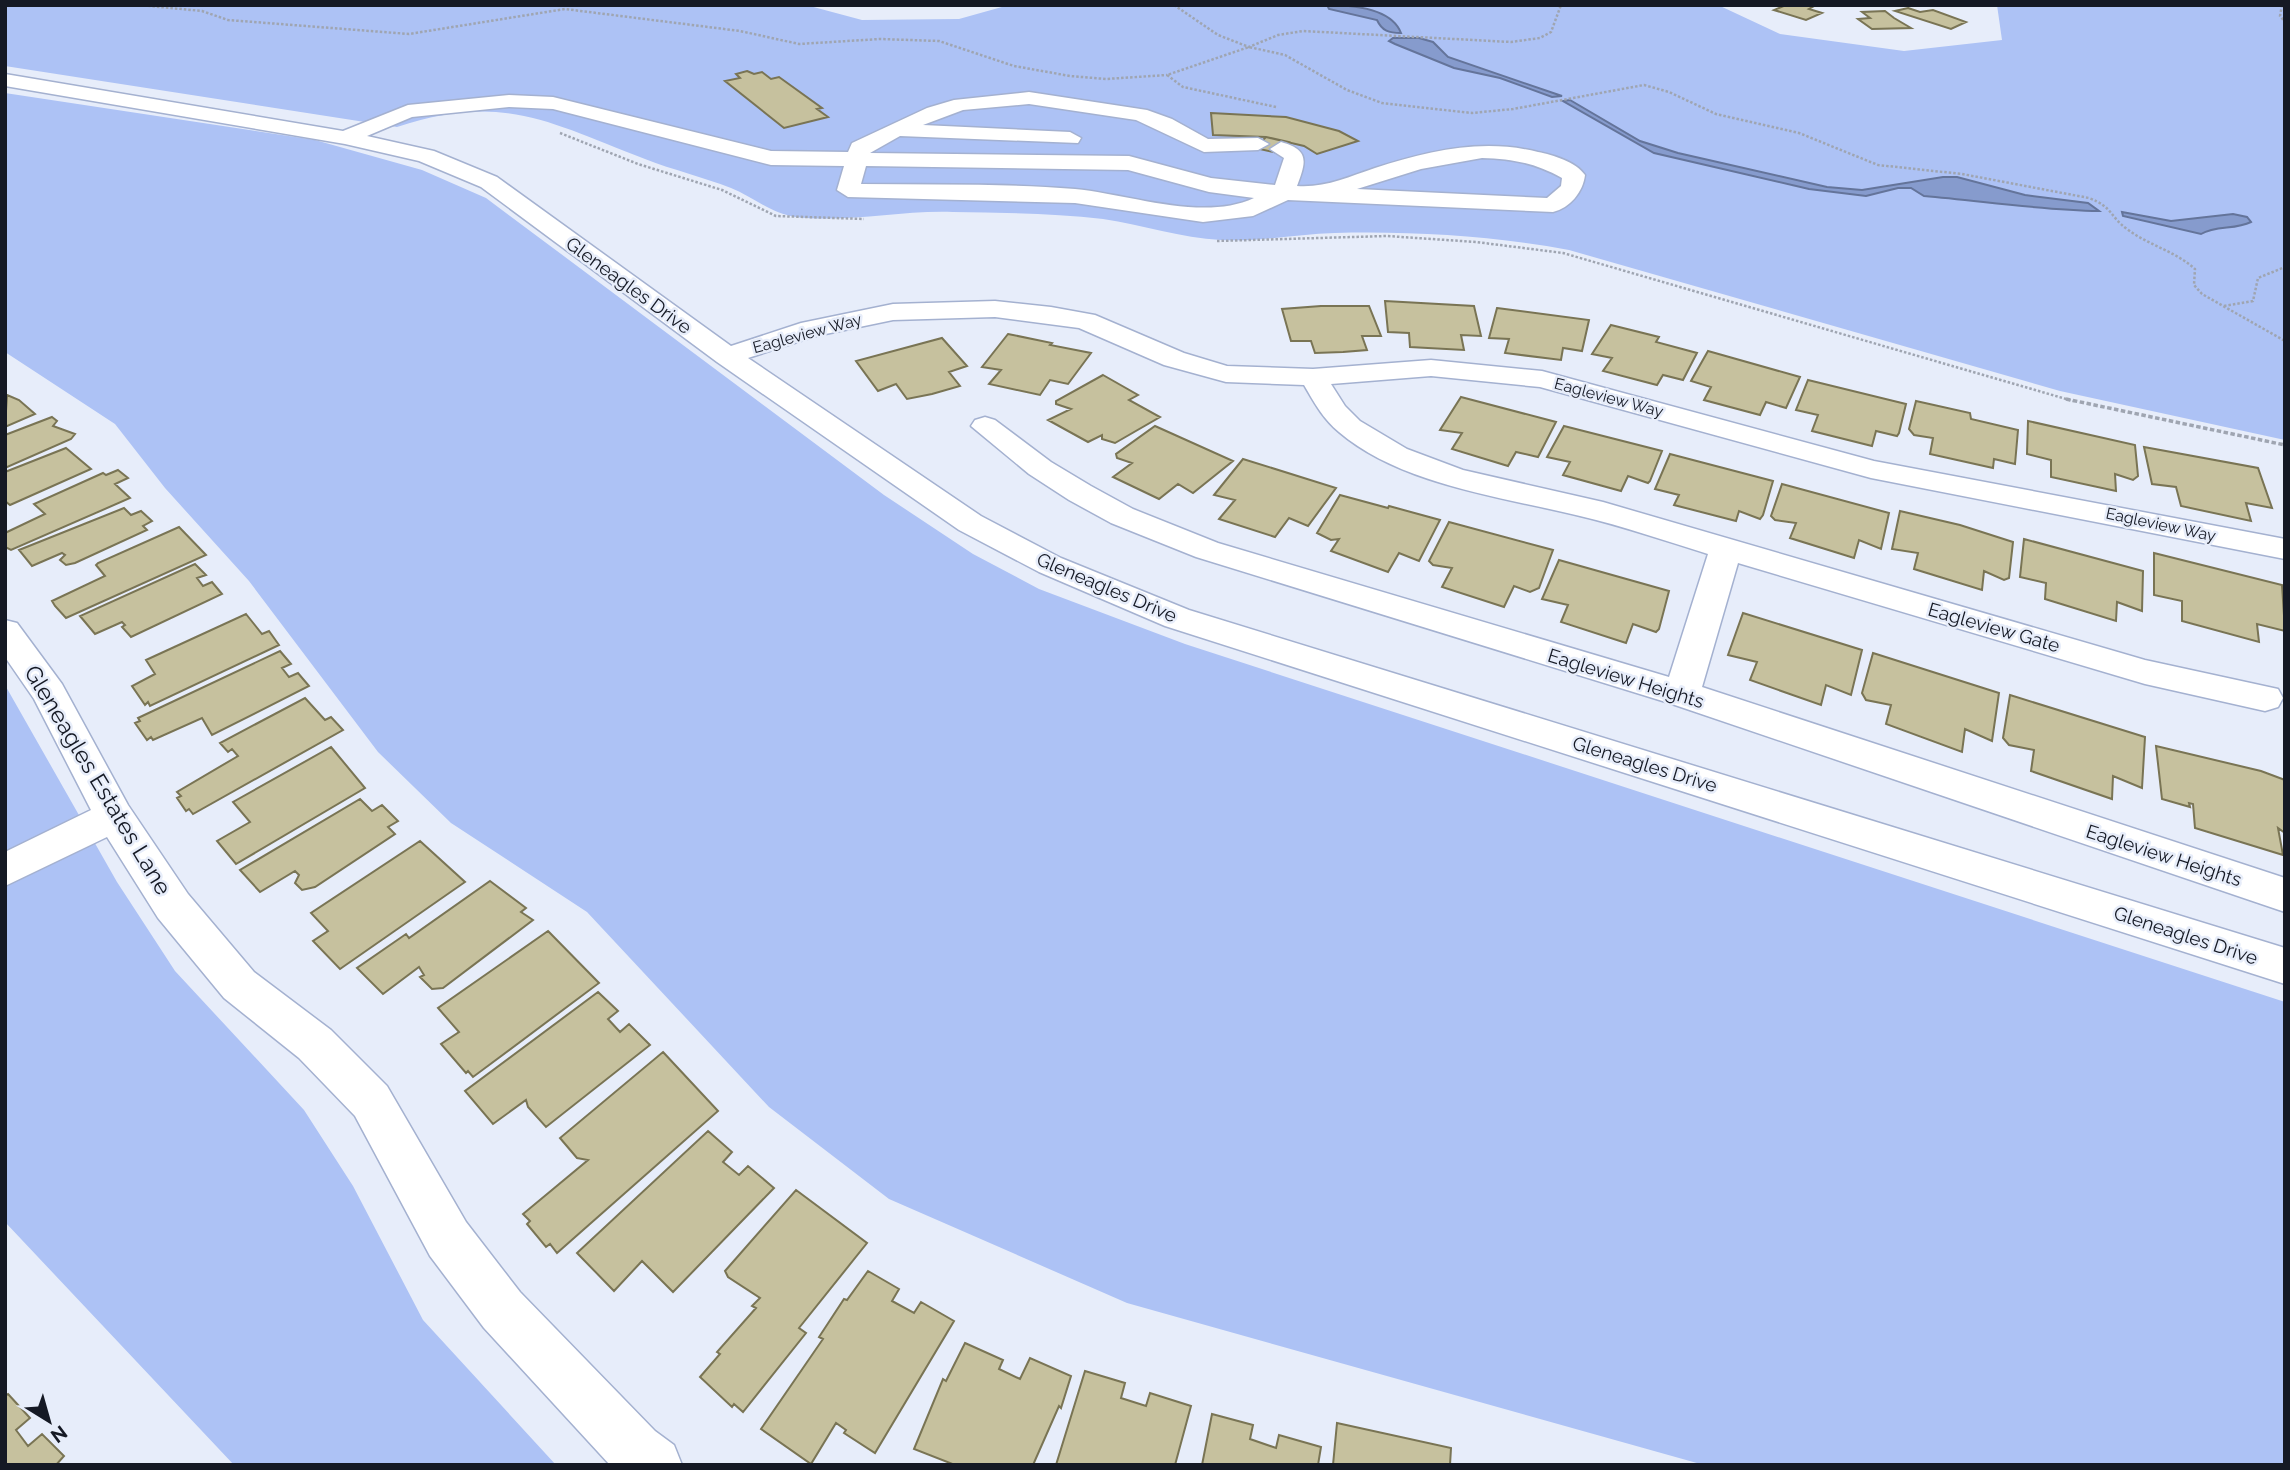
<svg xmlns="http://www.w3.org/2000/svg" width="2290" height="1470" font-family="Raleway,sans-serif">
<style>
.green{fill:#adc2f5}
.water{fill:#869bcd;stroke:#64749a;stroke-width:2}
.building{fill:#c6c19e;stroke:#797454;stroke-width:2}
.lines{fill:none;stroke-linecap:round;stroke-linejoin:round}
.minor-casing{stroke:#a4b1d0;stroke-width:3}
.path-far1{stroke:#9fa5b1;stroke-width:2.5;stroke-dasharray:2.5 2;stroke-linecap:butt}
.path{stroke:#9fa5b1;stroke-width:3.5;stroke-dasharray:4.5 2.5;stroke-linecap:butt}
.minor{fill:#fff;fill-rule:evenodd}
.labels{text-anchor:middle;stroke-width:5;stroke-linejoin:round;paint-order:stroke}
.far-street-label{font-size:16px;fill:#151924;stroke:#e7edfa}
.street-label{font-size:19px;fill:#151924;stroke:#e7edfa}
.near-street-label{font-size:23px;fill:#151924;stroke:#e7edfa}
</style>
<rect width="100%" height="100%" fill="#e7edfa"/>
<path class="green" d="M5 5H806L862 20 959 19 1009 5H1718L1780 34 1904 51 2002 40 1997 5H2285V440L2060 391 1569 250C1493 236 1413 231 1335 233 1297 234 1260 242 1221 240 1181 238 1143 225 1103 219 1053 213 1002 213 953 212 901 210 848 223 796 217 772 214 753 197 731 188 703 177 673 170 645 159 549 122 502 92 397 127L5 66Z
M5 93 315 140 422 170 486 198 884 495 973 554 1039 589 1185 644 2285 1002V1465H1704L1127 1303 889 1199 769 1107 587 912 451 823 378 752 249 581 165 488 115 424 5 352Z
M5 685 117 882 175 971 304 1110 353 1186 423 1320 556 1465H234L5 1222Z"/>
<path class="water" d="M1327 5C1350 5 1391 7 1401 33 1389 33 1382 31 1377 20L1329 9Z
M1393 38H1419L1433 42 1448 57 1562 96 1552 97 1500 78 1454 68 1395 44 1389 41Z
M1570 100 1640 141 1678 153 1827 187 1862 190 1943 177H1957L2025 195 2088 203 2099 211C2039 210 1983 201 1924 196L1911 188H1898L1866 196 1809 189 1654 153 1563 101Z
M2122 212 2171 221 2233 214 2247 217 2251 222C2235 230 2216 225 2201 234L2123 216Z"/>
<path class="building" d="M1786 5H1816L1809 9 1822 13 1806 20 1774 10Z
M1908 8 1920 12 1933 10 1966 22 1951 29 1895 11Z
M1885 11 1894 18 1911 28 1872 29 1858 19 1870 18 1862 12Z
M747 71 754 74 762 72 771 79 779 77 822 108 817 109 828 117 784 128 725 81 740 78 736 74Z
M1211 113 1286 117 1339 131 1358 141 1317 154 1304 146 1266 137 1213 135Z
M1266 137 1289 142 1278 153 1255 148Z
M1385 301 1474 306 1481 336 1461 335 1464 350 1410 347 1409 333 1388 332Z
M1321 306H1369L1381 336H1362L1367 350 1343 352 1315 353 1311 341H1291L1282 309Z
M1497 308 1589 320 1582 351 1563 348 1561 360 1505 353 1509 339 1489 338Z
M1611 325 1659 337 1656 342 1697 353 1683 380 1663 375 1657 385 1603 371 1612 358 1592 354Z
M1008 334 1052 343 1050 345 1091 353 1068 384 1050 380 1040 395 989 384 1001 370 982 367Z
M942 338 967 366 949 372 960 386 932 394 907 399 896 384 878 391 856 361Z
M1708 351 1800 377 1786 408 1766 402 1760 415 1704 400 1711 387 1691 381Z
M1103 375 1138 395 1129 400 1160 417 1115 443 1102 439V435L1088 442 1048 420 1071 409 1056 404V401Z
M1808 380 1906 404 1899 433 1897 436 1876 431 1872 446 1812 431 1818 415 1796 410Z
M7 395 19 400 35 414 5 427Z
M1461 397 1556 422 1538 457 1516 452 1508 466 1452 449 1462 433 1440 430Z
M1916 401 1970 413 1971 419 2018 430 2015 464 1994 459 1993 468 1930 454 1933 438 1914 435 1909 429Z
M52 417 57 421 53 426 75 434 71 439 5 468V435Z
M2028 421 2135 445 2138 476 2133 480 2115 474 2116 491 2051 477V460L2027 454Z
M1155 426 1233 461 1193 493 1178 484 1159 499 1113 477 1132 463 1117 458 1116 454Z
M1564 426 1662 451 1650 481 1648 483 1628 476 1621 491 1563 475 1570 462 1547 457Z
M2144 447 2258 468 2272 508 2246 503 2251 521 2181 506 2176 487 2152 484Z
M66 448 91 469 10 505 5 501V472Z
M1670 454 1773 481 1763 515 1760 519 1739 511 1736 521 1674 505 1679 495 1655 489Z
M1243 459 1336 488 1308 526 1289 518 1275 537 1219 519 1235 500 1214 495Z
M118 470 128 478 115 484 130 498 11 550 5 547V533L45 514 34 504 103 473 106 475Z
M1782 484 1889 513 1881 549 1859 540 1854 558 1790 538 1796 523 1775 520 1771 516Z
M1340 495 1388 508 1389 506 1440 520 1419 561 1399 553 1388 572 1331 551 1339 539 1331 540 1317 533Z
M124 508 131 515 141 511 152 521 143 526 147 530 75 563 66 565 60 560 65 555 62 553 32 566 19 550Z
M1900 511 1960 525 2013 542 2009 578 2004 580 1984 571 1982 590 1914 569 1918 553 1892 549Z
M1449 522 1553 550 1539 588 1530 592 1514 586 1504 607 1442 587 1452 568 1433 565 1429 561Z
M179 527 206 555 66 618 55 606 52 601 105 576 96 565 98 563Z
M2024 539 2143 571 2142 611 2117 602 2116 621 2045 599 2046 583 2020 577Z
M2154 553 2282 585 2285 631 2257 624 2259 642 2182 621V601L2154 595Z
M1559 560 1669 591 1659 629 1656 632 1633 624 1626 643 1561 622 1568 605 1542 599Z
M195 564 206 575 197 578 203 586 212 582 222 594 131 637 122 627 125 625 122 622 95 634 80 616Z
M1743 613 1862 650 1851 695 1826 685 1821 705 1750 680 1757 662 1728 655Z
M246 614 262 634 269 631 279 645 150 706 148 702 145 705 132 686 155 674 146 660Z
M280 651 291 664 282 668 289 677 298 673 309 686 212 735 202 718 153 740 151 737 147 740 135 723 140 721 138 718Z
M1873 653 1999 693 1992 741 1965 729 1962 752 1886 724 1891 705 1866 700 1862 693Z
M2010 695 2145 737 2142 788 2113 776 2112 799 2031 771 2034 750 2009 745 2003 738Z
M305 698 325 720 331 717 343 730 193 814 189 809 186 811 177 798 181 796 177 792 238 756 232 749 228 752 220 743Z
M2156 746 2261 771 2285 780V833L2278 828 2283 855 2195 828 2193 804 2189 803 2190 807 2162 799Z
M331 747 365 788 236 864 217 841 250 822 233 802Z
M360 799 372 811 382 805 398 821 388 827 395 834 315 887 302 890 295 883 299 875 295 871 260 892 240 870Z
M420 841 465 882 340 969 313 941 328 931 311 913Z
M490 881 526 908 521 912 533 920 443 988 432 989 420 977 424 975 419 967 383 994 357 968 406 934 409 938Z
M548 931 599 983 473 1077 468 1071 466 1073 441 1044 459 1032 438 1008Z
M598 992 618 1011 608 1019 620 1032 629 1024 650 1045 546 1127 528 1107 526 1100 493 1124 465 1091Z
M663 1052 718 1111 557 1253 550 1244 546 1247 527 1224 530 1221 523 1214 588 1160 577 1158 560 1138Z
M708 1131 732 1152 723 1162 739 1175 748 1166 774 1188 673 1292 642 1261 614 1291 577 1253Z
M796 1190 867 1243 799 1328 806 1333 743 1412 734 1404 732 1407 700 1377 720 1354 717 1352 756 1308 752 1306 760 1298 728 1277 725 1271Z
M868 1271 899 1289 892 1301 914 1313 921 1302 954 1321 875 1453 844 1433 846 1430 836 1423 811 1464 761 1429 823 1339 819 1337 844 1299 847 1300Z
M965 1343 1003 1360 999 1369 1020 1379 1030 1358 1071 1376 1061 1408 1059 1406 1033 1465H955L914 1449 943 1379 946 1381Z
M1085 1371 1125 1383 1121 1398 1146 1406 1150 1393 1191 1406 1175 1465H1056Z
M8 1394 30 1418 16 1430 28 1446 42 1434 64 1456 56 1465H5V1396Z
M1212 1414 1253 1425 1250 1439 1276 1448 1279 1435 1321 1447 1318 1465H1202Z
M1337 1423 1451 1448 1450 1465H1333Z"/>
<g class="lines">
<defs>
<path id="minor" d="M5 74 343 131 408 105 509 95 553 97 771 151 848 152 852 143 927 108 954 100 1029 92 1147 110 1172 119 1208 139 1258 138 1269 144 1258 150 1204 152 1136 120 1029 104 963 110 923 125 1070 132 1081 138 1078 143 900 136 870 153 1129 156 1211 178 1275 185 1284 158 1270 149 1281 142C1310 150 1306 162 1297 186 1325 188 1348 177 1375 168 1428 151 1482 138 1538 152 1553 155 1576 162 1585 175 1583 192 1570 208 1553 212L1288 200 1253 216 1203 222 1075 203 848 197 837 190 844 166 771 165 553 109 509 107 412 117 367 136 434 151 497 177 731 346 801 323 893 304 995 301 1051 307 1095 315 1184 353 1227 366 1313 369 1431 360 1542 371 1874 461 2285 539V559L1871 478 1540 387 1431 376 1331 384 1345 406 1360 421 1407 449 1463 470 1603 502 2145 660 2278 689 2283 698 2278 707 2265 711 2145 684 1738 563 1702 687 2285 878V912L1669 703 1196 557 1111 523 1069 500 1029 474 971 426 975 420 985 417 995 420 1051 462 1091 486 1133 509 1218 543 1669 677 1708 554C1666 541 1623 526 1580 516 1503 497 1401 485 1339 432 1323 419 1314 402 1304 385L1226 382 1164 365 1079 328 995 317 893 320 816 336 748 358 981 516 1061 558 1189 610 2285 948V984L1165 626 1039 572 959 530 717 362 481 187 419 161 345 144 5 86ZM1482 158C1513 159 1535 163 1562 178L1561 186 1547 198 1357 189 1421 169ZM866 166 1128 170 1209 192 1254 198C1203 222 1129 194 1075 189 1004 183 932 185 861 184Z
M5 620 17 623 62 684 128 805 188 894 254 972 331 1030 387 1086 466 1222 520 1292 655 1431 674 1445 682 1465H610L484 1328 430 1256 355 1116 299 1058 224 998 158 918 107 837 5 886V852L91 810 34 699 5 657Z"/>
</defs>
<use href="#minor" class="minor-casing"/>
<path class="path-far1" d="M42 5H72
M139 5 202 11 228 20 409 34 565 9 740 31 799 44 880 39 939 41 1014 66 1070 76 1106 79 1167 75
M1174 5 1218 35 1249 47 1278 35 1303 31 1511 42 1540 38 1551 32 1561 5
M2282 5 2280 16 2285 22
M1276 107 1183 87 1167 75 1249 47 1285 55 1347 90 1382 103 1472 113 1513 109 1644 85 1669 92 1716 114 1799 133 1878 165 1962 174 2089 198C2113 207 2110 217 2127 229 2148 245 2175 251 2195 269L2194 285 2202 294 2285 341
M560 133 638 164 722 190 776 216 864 219
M1217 241 1387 236 1476 242 1563 253 2073 401
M2224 306 2253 301 2258 278 2285 267"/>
<path class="path" d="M2066 399 2285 445"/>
<use href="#minor" class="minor"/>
</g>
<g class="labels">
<g class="far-street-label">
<text transform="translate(807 333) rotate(-15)" y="6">Eagleview Way</text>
<text transform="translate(1609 397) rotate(15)" y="6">Eagleview Way</text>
<text transform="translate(2161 524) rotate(12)" y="6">Eagleview Way</text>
</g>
<g class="street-label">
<text transform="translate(629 285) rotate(36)" y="7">Gleneagles Drive</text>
<text transform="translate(1107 587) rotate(23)" y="7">Gleneagles Drive</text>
<text transform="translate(1994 627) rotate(16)" y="7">Eagleview Gate</text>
<text transform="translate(1626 678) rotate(17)" y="7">Eagleview Heights</text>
<text transform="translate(1645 764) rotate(17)" y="7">Gleneagles Drive</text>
<text transform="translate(2164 855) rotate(18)" y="7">Eagleview Heights</text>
<text transform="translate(2186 935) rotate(18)" y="7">Gleneagles Drive</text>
</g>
<g class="near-street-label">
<text transform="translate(98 780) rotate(59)" y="8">Gleneagles Estates Lane</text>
</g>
</g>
<rect width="2290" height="1470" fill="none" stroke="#151924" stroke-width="14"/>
<g transform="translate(49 1421) rotate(143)" stroke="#e7edfa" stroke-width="5" paint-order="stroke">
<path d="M0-5L12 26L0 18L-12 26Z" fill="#151924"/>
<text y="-10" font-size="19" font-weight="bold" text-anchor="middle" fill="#151924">N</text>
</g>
</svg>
